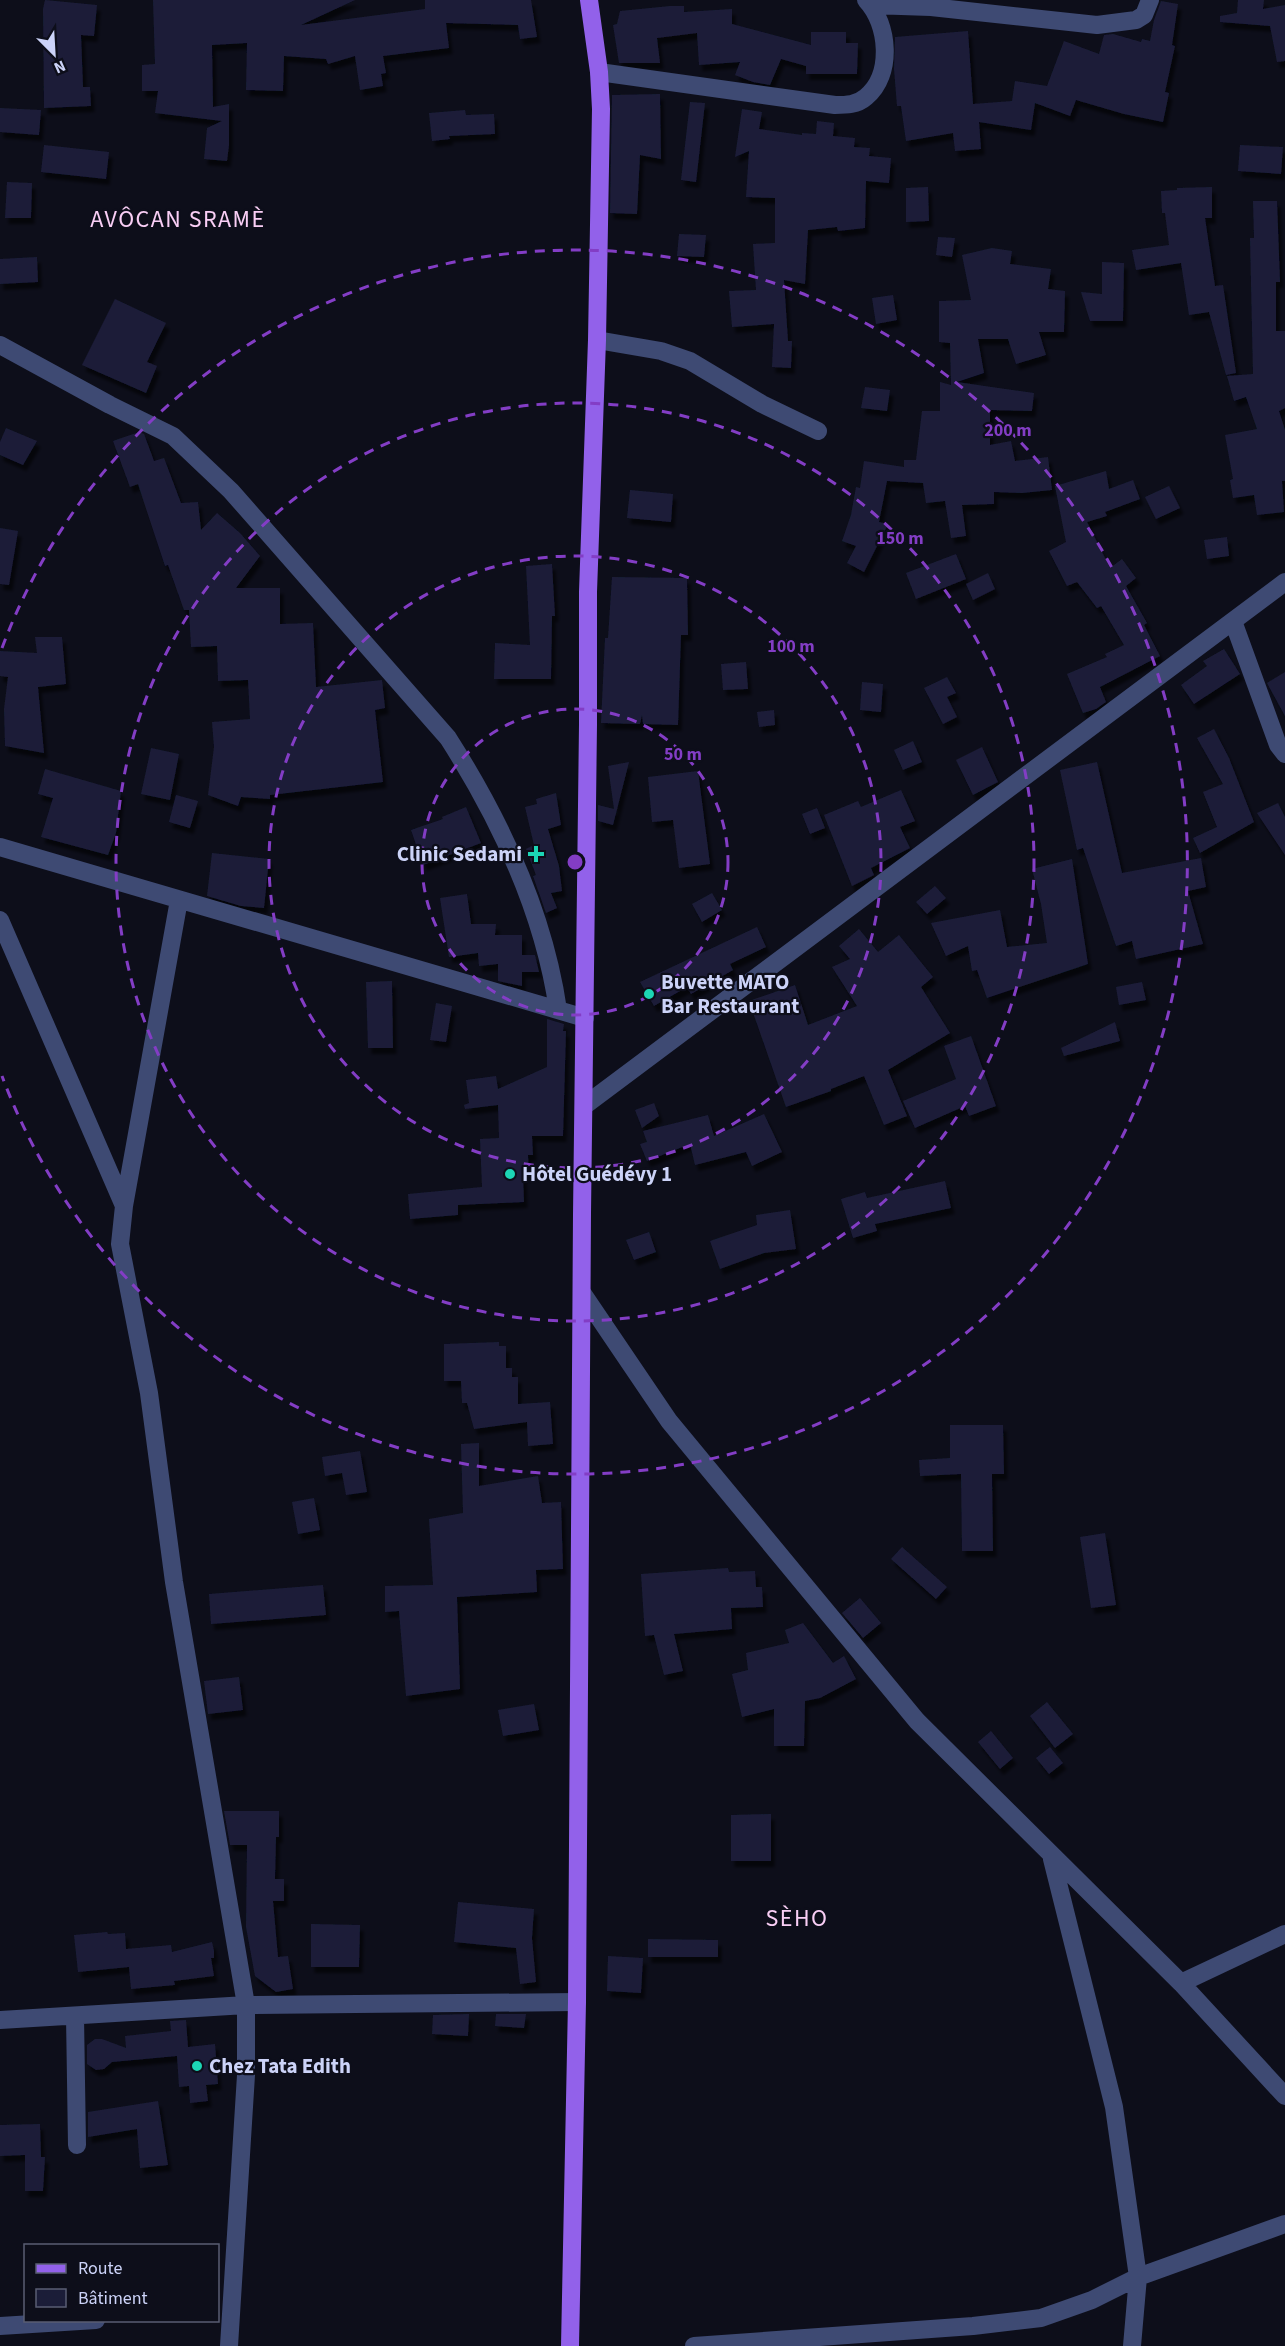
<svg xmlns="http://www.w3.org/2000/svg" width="1285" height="2346" font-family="'Source Sans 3',sans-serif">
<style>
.building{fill:#1b1d38;filter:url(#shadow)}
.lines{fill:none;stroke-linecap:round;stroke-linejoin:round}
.minor{stroke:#3e4a73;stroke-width:18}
.major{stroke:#9261ea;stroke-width:18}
.ring{fill:none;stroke:#833dc5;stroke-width:3;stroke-dasharray:10 8}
.poi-dot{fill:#1cd5b5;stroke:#0d0e1a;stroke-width:2}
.labels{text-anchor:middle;stroke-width:4.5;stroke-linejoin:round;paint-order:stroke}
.poi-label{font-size:21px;font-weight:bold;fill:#ccd3f8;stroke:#0d0e1a;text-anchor:start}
.quarter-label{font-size:24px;letter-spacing:1.5px;fill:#f9cef5;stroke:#0d0e1a}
.centre{fill:#833dc5;stroke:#0d0e1a;stroke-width:3}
.ring-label{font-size:18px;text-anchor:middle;font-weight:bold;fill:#833dc5;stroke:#0d0e1a;stroke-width:4.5;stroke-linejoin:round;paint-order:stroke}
</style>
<defs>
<filter id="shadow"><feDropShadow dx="3.5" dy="6" stdDeviation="1.5" flood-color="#0009"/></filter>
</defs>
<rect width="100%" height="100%" fill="#0d0e1a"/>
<path class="building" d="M45 0 97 5 94 36 81 35 83 87H90L91 106 44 108 43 9Z
M153 0H355L301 25 425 9V0H531L537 37 520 39 518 25 446 23 449 48 383 56 386 73 381 74 383 86 360 90 355 56 328 64 326 59 284 56 283 91 246 90 247 43 212 45 213 107 229 104V145L227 161 204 159 207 128 222 121 155 113 158 91H142V65L155 64Z
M1238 0H1264L1263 9 1285 5V61L1277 62 1270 26 1220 22V16L1237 13Z
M1161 1 1178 4 1172 45 1175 46 1165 92 1169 93 1163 122 1124 114 1076 100 1070 116 1035 103 1031 130 979 122 981 149 955 151 953 133 906 141 901 106H897L894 69 895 37 968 31 973 104 1012 101 1015 81 1047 86 1064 41 1099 54 1104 35 1113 34 1141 42 1142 39 1150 41 1154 20Z
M670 6H684V12L732 9V24L811 45V32H846V43H858L857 74H806V66L781 59 770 85 753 82 735 75 740 62 699 65 697 33 657 38 660 63H619L613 25 617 24 620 11Z
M660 94 661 159 640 155 637 214 610 213 612 95Z
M690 102 705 103 696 182 681 180Z
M0 108 41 110 39 135 0 132Z
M742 109 762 112 759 129 802 135V133L816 134 817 121 834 123 833 136 855 138 854 147 870 148 869 156 891 158 889 183 866 181 865 228 838 231 837 227 808 230 805 284 784 280 788 341H792L791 368 772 367 774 324 732 327 729 291 756 290 753 244 775 243V198L746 197 749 151 735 157Z
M465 110 466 115 494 114 495 134 449 136 450 139 432 141 429 113Z
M44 145 109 152 106 179 41 172Z
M1240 145 1283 147 1281 174 1238 171Z
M7 182 32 183 31 218H5Z
M928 187 929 221 906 222V188Z
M1212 187V218H1205L1215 286 1223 285 1236 373 1226 375 1209 312 1189 315 1181 263 1136 270 1132 250 1169 245 1165 213H1162L1161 191 1177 190V188Z
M1253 201H1277L1280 282H1276V331H1285V408L1279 411 1285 430V481H1282L1284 512 1257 515 1254 495 1233 498 1230 480 1233 479 1225 435 1257 429 1246 397 1234 401 1227 376 1253 374 1250 238H1254Z
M679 234 706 235 704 257 677 256Z
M938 237 955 238 952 257 936 255Z
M992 248 1012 251 1010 264 1051 269 1048 289 1065 291 1064 332H1039L1046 355 1016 364 1008 339H978L984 373 957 382 1034 393 1032 411 990 410V445L1011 441 1015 461 1048 457 1052 490 1022 493 994 492V504L962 505 966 536 951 538 945 501 926 503 923 483 887 481 879 522 888 524 864 572 847 563 856 546 842 541 851 515 856 487 860 488 864 461 904 467V460H916L922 411H940V382L951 385 950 343 939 342V301L971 300 962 255Z
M37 257 38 282 0 284V259Z
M1102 262 1124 263 1123 321H1090L1081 292 1102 294Z
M893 295 897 320 876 324 872 298Z
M115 299 166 323 147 362 157 366 146 393 82 365Z
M865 387 890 390 887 411 861 408Z
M6 428 37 441 23 465 0 455V442Z
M139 432 144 434 154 461 164 458 181 503 198 502 201 530 217 513 240 533 260 556 236 588H280V624L313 623 316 687 382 680 385 708 375 710 383 782 270 795V799L241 797 238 806 208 795 214 747 212 722 250 719 248 680 218 681 217 646 191 647 189 610H184L168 565 165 566 138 484 130 487 113 441Z
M1106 471 1109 489 1133 480 1140 499 1105 512 1107 516 1087 522 1110 568 1122 559 1136 578 1126 586 1147 623 1144 625 1160 656 1100 687 1106 702 1096 709 1083 713 1067 674 1107 657 1105 654 1124 645 1101 606 1097 608 1077 582 1067 586 1049 551 1066 542 1055 486Z
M1169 486 1180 508 1156 519 1145 497Z
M630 490 673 494 671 522 627 518Z
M0 528 18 531 9 585 0 584Z
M1227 537 1229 556 1207 559 1204 540Z
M956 554 966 579 916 599 906 573Z
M552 564 555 616H552L551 679H494L495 643 530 645 526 566Z
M988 573 995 589 973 600 966 584Z
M612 577 687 578 688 635H681L678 725 643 724 642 715 640 724 601 723 605 638H608Z
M35 637H62L66 684 38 687 44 753 5 746 4 709 8 677 0 676V651L37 653Z
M1224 649 1240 674 1194 704 1181 685 1207 666 1203 661Z
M746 662 748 689 723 690 721 664Z
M1285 672V716L1267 683Z
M947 677 956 693 947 697 957 717 943 724 924 688Z
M862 682 883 684 881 712 860 710Z
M774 710 775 725 759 727 757 712Z
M1214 729 1229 758 1254 822 1200 853 1193 838 1217 827 1203 792 1223 784 1197 738Z
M913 741 922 762 903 770 894 750Z
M982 747 998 782 973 795 956 760Z
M151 748 179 754 170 800 141 794Z
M629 762 613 825 598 821V805L614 809 608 766Z
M1097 762 1122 873 1201 858 1206 887 1188 891 1203 944 1136 959 1132 941 1116 946 1083 848 1077 850 1060 770Z
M45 769 121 791 116 833 108 855 41 837 53 798 38 794Z
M698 771 710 864 679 868 673 820 652 822 648 777Z
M901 790 915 821 900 827 910 848 871 868 874 875 852 886 824 815 858 801 861 807Z
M556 793 561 825 548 829 559 866 562 891 551 893 557 908 546 913 533 876 536 875 526 849 534 845 525 807 537 804 536 799Z
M176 795 198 801 190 828 169 822Z
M1278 803 1285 817V855L1257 813Z
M466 807 481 843 423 865 411 830 443 819 442 817Z
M817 808 825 828 810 834 802 814Z
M212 853 269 859 264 908 241 906 207 896Z
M1072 859 1088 964 987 998 977 970 972 971 968 946 946 956 931 923 1000 910 1007 947 1047 943 1041 904 1032 869Z
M935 886 946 898 927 914 916 902Z
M712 893 722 910 702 922 692 904Z
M467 894 471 924H496L495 935H522V955H535L539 972H522V986L498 981V964L479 966 478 953 449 957 440 898Z
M757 927 766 947 730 964 733 970 691 994 687 987 654 1006 640 982Z
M859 929 878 952 899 935 933 977 921 987 950 1033 888 1070 907 1116 884 1125 864 1076 831 1089V1091L786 1107 749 1001 795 985 808 1025 857 1006 832 967 850 959 839 946Z
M392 981 393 1048H368L366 982Z
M1142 982 1146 1000 1119 1005 1116 987Z
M436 1003 452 1006 446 1042 430 1040Z
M547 1019 564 1024 563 1031H566L563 1136H532L533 1155H528L529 1175 523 1176 524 1202 458 1205V1215L410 1219 408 1194 482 1187 480 1139 499 1138 498 1105 465 1109 464 1105 469 1103 466 1080 496 1076 498 1089 547 1067Z
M1115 1022 1120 1041 1064 1056 1061 1048Z
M971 1036 996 1106 969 1116 965 1106 915 1128 903 1101 956 1079 944 1046Z
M654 1103 659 1116 642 1128 635 1110Z
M764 1114 782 1152 752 1166 746 1152 695 1165 690 1144 647 1161 640 1144 647 1142 643 1131 708 1115 714 1136Z
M945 1181 951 1208 875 1224 877 1231 853 1238 841 1199 865 1192 867 1198Z
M790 1210 796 1249 764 1253 720 1269 710 1241 757 1225 756 1215Z
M649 1232 656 1252 634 1260 626 1240Z
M499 1342V1346H506V1368H512V1377H518V1404L550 1402 553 1444 528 1446 527 1422 474 1429 467 1403H462L461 1381H444V1344Z
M950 1425H1003L1004 1474H992L993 1551H962L961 1474 920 1476 919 1460 950 1458Z
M479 1443V1486L538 1476 542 1503 561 1502 563 1569 536 1570 537 1592 457 1597 460 1689 406 1696 399 1611 385 1612V1586L433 1585 429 1519 463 1513 461 1444Z
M360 1451 367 1492 346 1495 342 1473 325 1476 322 1457Z
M314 1498 320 1530 298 1534 292 1502Z
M1105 1533 1116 1605 1091 1608 1080 1537Z
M902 1547 947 1587 936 1599 891 1559Z
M728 1568 729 1572 755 1571 756 1587H762L763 1607 731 1608 732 1629 674 1634 683 1671 664 1675 654 1635 645 1636 641 1574Z
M323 1585 326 1615 211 1624 209 1594Z
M860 1598 881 1623 863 1638 842 1613Z
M803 1623 833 1663 844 1656 856 1679 820 1698 805 1701 804 1746H774V1709L742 1717 732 1674 748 1670 746 1653 789 1643 785 1630Z
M239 1677 243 1710 208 1714 204 1681Z
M1047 1702 1073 1734 1055 1748 1030 1716Z
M534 1704 539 1730 503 1736 498 1710Z
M991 1731 1013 1758 1000 1769 978 1742Z
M1050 1747 1063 1763 1049 1774 1036 1758Z
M224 1811H279V1837H276L275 1879H284V1901H273L278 1957 288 1956 293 1989 276 1992 255 1976 246 1927 247 1845H230Z
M771 1814V1861H731V1815Z
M458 1902 534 1909 532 1938 536 1982 520 1984 516 1948 454 1942Z
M311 1924 360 1925 359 1967H311Z
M107 1932 108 1934 125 1933 126 1949 171 1945 172 1952 212 1942 214 1951V1958H211L214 1976 174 1981 175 1985 131 1989 129 1967 78 1972 74 1935Z
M648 1939 718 1940V1957H648Z
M608 1956 643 1958 641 1993 607 1991Z
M469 2014 468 2036 432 2034 433 2015Z
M496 2014H526L524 2028 495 2026Z
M186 2020 188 2047 215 2044 218 2084 206 2085 208 2101 190 2103 189 2086 179 2087 177 2056 112 2062 104 2069 96 2070 87 2064V2045L95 2039H102L126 2048 125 2036 171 2031 170 2021Z
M158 2101 168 2165 140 2168 137 2129 88 2137V2112Z
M40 2124 41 2157H45L43 2191H25V2155L0 2156V2125Z"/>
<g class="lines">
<path class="minor" d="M871 5 931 7 1097 25 1136 20 1144 15 1150 0
M599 72 835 105C846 105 857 105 866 97 893 75 889 24 866 0
M597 340 661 351 690 361 762 404 818 431
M0 345 110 405 173 436 231 491 448 738C501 821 544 912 558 1010
M1233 621 1278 745 1285 754
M0 847 585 1018
M179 900 124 1206 120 1244 149 1393 174 1582 246 2005V2075L229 2346
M0 920 124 1206
M584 1106 1285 582
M583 1294 669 1421 917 1721 1181 1983 1285 2096
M1052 1859 1114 2107 1138 2277 1132 2346
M1181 1983 1285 1934
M75 2016 77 2145
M0 2020 246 2005 577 2002
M0 2326 96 2320
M694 2346 973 2326 1041 2318 1092 2300 1138 2277 1285 2224"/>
<path class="major" d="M570 2346 577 2002 582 1214 588 724V592L597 340 601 109 599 72 589 0"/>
</g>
<g class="ring">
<circle cx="575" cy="862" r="153"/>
<circle cx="575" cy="862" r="306"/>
<circle cx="575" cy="862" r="459"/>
<path d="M2 648A612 612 0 1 1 2 1076"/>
</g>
<g class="poi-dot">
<path d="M533 845h6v6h6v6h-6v6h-6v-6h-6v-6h6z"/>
<circle cx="649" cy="994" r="6"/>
<circle cx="510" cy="1174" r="6"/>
<circle cx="197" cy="2066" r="6"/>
</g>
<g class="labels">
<g class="poi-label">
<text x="522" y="861" text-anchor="end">Clinic Sedami</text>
<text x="661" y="989">Buvette MATO<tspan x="661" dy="24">Bar Restaurant</tspan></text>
<text x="522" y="1181">Hôtel Guédévy 1</text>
<text x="209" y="2073">Chez Tata Edith</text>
</g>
<g class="quarter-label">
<text x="178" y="227">AVÔCAN SRAMÈ</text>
<text x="797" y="1926">SÈHO</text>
</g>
</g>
<circle cx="575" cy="862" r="9" class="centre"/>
<g class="ring-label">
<text x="1008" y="436">200 m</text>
<text x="900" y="544">150 m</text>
<text x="791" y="652">100 m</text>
<text x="683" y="760">50 m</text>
</g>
<rect x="24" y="2244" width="195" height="78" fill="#0d0e1a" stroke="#595d73" stroke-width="1.5"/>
<rect x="36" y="2264" width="30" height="9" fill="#9261ea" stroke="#595d73" stroke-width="1.5"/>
<text x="78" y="2274" font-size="18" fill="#ccd3f8">Route</text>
<rect x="36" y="2289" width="30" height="18" fill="#1b1d38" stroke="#595d73" stroke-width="1.5"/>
<text x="78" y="2304" font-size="18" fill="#ccd3f8">Bâtiment</text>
<g transform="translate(54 54) rotate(156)" stroke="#0d0e1a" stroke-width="4.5" paint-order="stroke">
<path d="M0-4.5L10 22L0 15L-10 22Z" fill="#ccd3f8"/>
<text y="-9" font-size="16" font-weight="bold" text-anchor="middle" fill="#ccd3f8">N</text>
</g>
</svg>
